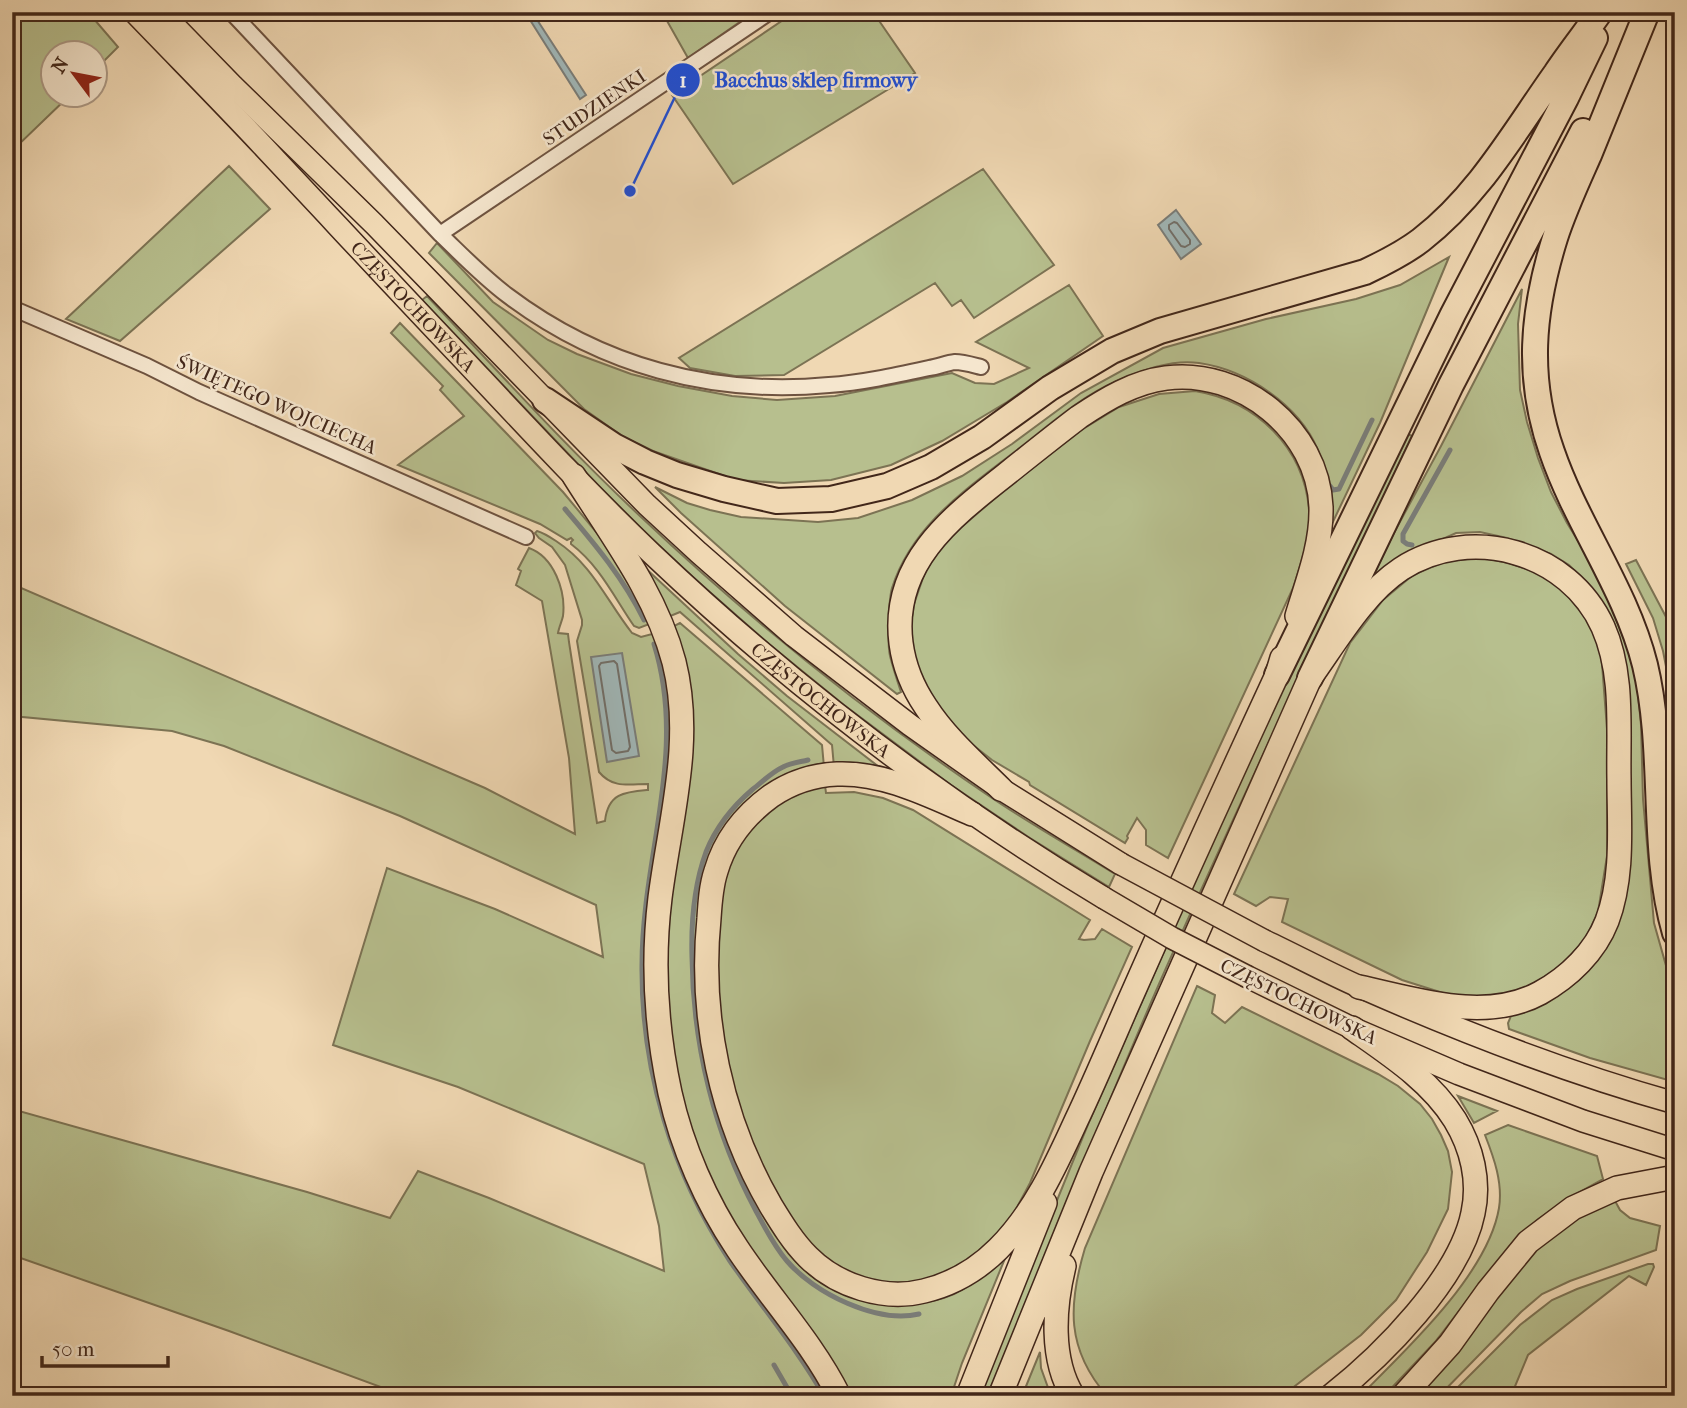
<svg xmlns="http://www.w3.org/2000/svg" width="1687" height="1408" font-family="'IM FELL French Canon',serif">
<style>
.green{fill:#b7bf8e;stroke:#7c7354;stroke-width:2}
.water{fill:#a0b7b8;stroke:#7a7d79;stroke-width:2}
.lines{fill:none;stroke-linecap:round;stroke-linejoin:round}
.shore{stroke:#716f69;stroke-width:2}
.stream{stroke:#7a7d79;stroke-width:5}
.minor-casing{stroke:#6e5340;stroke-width:18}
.primary-casing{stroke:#42271a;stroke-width:24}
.trunk-casing{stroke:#42271a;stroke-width:26}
.motorway-casing{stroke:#42271a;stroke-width:28}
.minor{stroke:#f5e6ce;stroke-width:14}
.primary{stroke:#f0d8b3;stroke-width:21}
.trunk{stroke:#f0d8b3;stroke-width:23}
.motorway{stroke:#f0d8b3;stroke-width:24}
.primary-bridge-casing{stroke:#42271a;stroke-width:24;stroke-linecap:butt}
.primary-bridge{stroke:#f0d8b3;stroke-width:21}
.labels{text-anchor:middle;stroke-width:5;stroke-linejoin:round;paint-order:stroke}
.street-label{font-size:19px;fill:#42271a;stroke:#f5e6ce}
.leader{fill:none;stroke:#1d4ed8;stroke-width:2.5}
.callout-dot{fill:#1d4ed8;stroke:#f5e6ce;stroke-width:2.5}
.mark-label{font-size:21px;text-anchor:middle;font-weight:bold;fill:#fff}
.callout-label{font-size:21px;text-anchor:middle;font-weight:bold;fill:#1d4ed8;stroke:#f5e6ce;stroke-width:5;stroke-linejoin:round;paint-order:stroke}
</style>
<rect width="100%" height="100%" fill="#f0d8b3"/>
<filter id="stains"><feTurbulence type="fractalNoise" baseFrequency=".00286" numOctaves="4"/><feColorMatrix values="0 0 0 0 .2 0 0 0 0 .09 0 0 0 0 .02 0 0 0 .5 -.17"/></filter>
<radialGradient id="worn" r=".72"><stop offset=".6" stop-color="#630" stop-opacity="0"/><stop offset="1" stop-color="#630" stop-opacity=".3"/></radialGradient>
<path class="green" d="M13 12H88L118 47 95 70 94 52H52V94L70 95 12 151Z
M662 12H754L688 58Z
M795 12H873L915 73 733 184 672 95Z
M229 166 270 209 120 341 66 319Z
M983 169 1054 265 974 318 961 300 952 306 935 283 784 375 735 376 690 368 679 358Z
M437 243 493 302 548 340 577 354 631 374 678 386 732 396 777 400 835 396 952 373 975 383 994 384 1029 368 976 342 1069 285 1103 336 1007 402 942 441 891 465 831 480 784 483 736 480 653 451 622 436 584 409 429 253Z
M1449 257 1380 423 1330 528C1329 502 1328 475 1318 450 1299 405 1247 370 1199 363 1172 359 1142 370 1117 381 1079 397 1046 428 1013 453 964 491 912 526 892 588 890 595 890 602 889 609 889 624 887 642 890 656 893 668 897 680 901 692L897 694 785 606 681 513 655 487 687 503 710 510 741 517 818 522 858 518 912 500 962 476 1012 444 1081 393 1163 348 1266 319 1356 299 1400 285Z
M1522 289 1518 324 1520 390 1527 422 1538 458 1551 492 1567 523 1588 557 1630 644 1637 684 1641 725 1643 799 1654 923 1667 969 1675 984V1082L1590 1058 1509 1029 1508 1023 1511 1016C1539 1005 1567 993 1587 972 1595 964 1601 954 1607 945L1622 652 1615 625 1602 602 1586 582 1569 565 1551 554 1507 538 1480 532 1456 533 1425 547 1373 580 1372 578 1395 531 1441 446Z
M427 296C497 370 566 447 641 517 749 619 865 712 989 796 1030 824 1073 848 1115 874L1109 887 1030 838 951 785 844 705 769 644 695 579 651 538 598 485 422 300Z
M400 323 563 492 597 533 608 548V550L610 552 652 623 639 628 634 626C614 597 600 566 571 544V542L573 540 571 538 567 540 540 524 398 465 464 416 440 390 443 386 391 333Z
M1195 391C1256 401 1304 447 1309 510 1311 537 1301 563 1293 588L1168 858 1146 845V830L1137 818 1127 836 1128 838 1125 843 1030 785 1029 782 992 760 964 738 927 693 916 664 910 631 914 604 925 572 944 542 1007 488 1083 429 1119 407 1159 394Z
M1404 432 1412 436C1327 618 1240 800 1159 984 1100 1120 1045 1258 989 1396H977L1089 1122 1238 783Z
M537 531C544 533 550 537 556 541 593 565 606 600 632 633L641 637 656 633 670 690 673 731 645 973C646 1010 649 1045 657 1081L798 1346 829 1396H405L229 1331 12 1255V1109L307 1192 390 1218 418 1171 489 1198 664 1271 659 1226 644 1164 458 1087 333 1045 387 868 495 909 603 957 596 905 400 816 224 746 172 731 12 716V584L485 788 575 834 569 758 542 601 516 585 521 571 518 569 529 548C554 557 566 591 563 616 562 621 559 627 558 633L568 634 569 642 597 823 605 821C608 793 625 792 648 790V784C630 784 613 789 599 772L577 641 582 625V620L565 565 552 547 539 538 535 533Z
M1483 558 1509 563 1535 572 1559 585 1588 621 1601 651 1607 729V856L1598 912 1585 940 1559 967 1535 983 1509 995 1472 998 1443 993 1402 980 1282 922 1288 899 1270 897 1256 906 1234 894 1350 643 1383 600 1413 575 1446 561Z
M1636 560 1675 634V713L1663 651 1653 618 1626 564Z
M642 565 738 654 787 696 883 770 834 767 832 745 680 612 668 617Z
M680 623 822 745 824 767 747 801 698 946 760 1207C769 1222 777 1239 788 1253 815 1285 844 1298 885 1303 909 1305 932 1304 954 1294 974 1284 990 1271 1006 1256L962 1363 951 1396H849L753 1256 713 1186 688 1124 668 1035 666 946 671 891 672 627Z
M825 785 826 793 854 792 883 798 913 810 1090 920 1079 939 1084 940 1095 939 1102 929 1132 947 1090 1041 1030 1183 1015 1211 999 1235 968 1264 911 1285 857 1279 811 1250 756 1162 720 1041 716 922 730 857 759 817 794 794Z
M1197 986 1215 995 1212 1013 1225 1023 1242 1007 1378 1074 1398 1086 1420 1104 1432 1119 1441 1135 1448 1151 1452 1172 1448 1209 1427 1252 1396 1300 1361 1335 1282 1396H1107C1066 1349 1068 1305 1085 1248Z
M1458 1096 1497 1111 1474 1123Z
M1508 1125 1597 1156 1603 1179 1567 1199 1537 1220 1500 1258 1435 1342 1384 1396H1360C1406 1350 1488 1274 1499 1208 1503 1183 1494 1158 1485 1135Z
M1614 1199 1620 1210 1630 1218 1660 1226 1656 1250 1570 1281 1542 1294 1521 1312 1439 1396H1412L1531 1254 1566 1224Z
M1648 1264H1653L1654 1267 1646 1285 1629 1276 1528 1355 1511 1396H1449L1520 1325 1552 1300 1577 1289Z
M1040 1352 1041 1368 1051 1396H1022Z"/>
<path class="water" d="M525 12H532L586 95 580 99Z
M1176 210 1201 244 1181 259 1158 225Z
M622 653 639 756 607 762 591 657Z"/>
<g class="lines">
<path class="shore" d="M1174 222 1177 223 1190 240V244L1185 247 1181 246 1169 229V225Z
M614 661 617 664 630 747 628 751 616 753 612 750 599 666 601 663Z"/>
<path class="stream" d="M1330 486 1333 490 1339 489 1372 420
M565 509C595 544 624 579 644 620
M1412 545 1407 544 1403 541V534L1450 450
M654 644C688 753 642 855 642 965 641 1070 672 1173 730 1261 761 1306 797 1348 824 1396
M808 760C800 762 790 763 783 767 772 772 762 782 753 789 733 806 716 827 706 852 694 885 691 922 692 957 693 1045 714 1133 756 1211 765 1228 774 1246 787 1261 814 1293 877 1324 919 1314
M774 1365 792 1396"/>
<defs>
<path id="minor" d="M231 12 440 234C462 255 483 277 507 295 601 366 712 396 829 385 861 383 897 375 929 368 938 367 946 363 955 362 963 362 973 365 981 367
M440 234 770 12
M12 308 147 366 199 392 526 537"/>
<g id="primary">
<path id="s1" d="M134 12C181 61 230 110 276 160 338 226 400 293 462 358 524 424 586 491 651 553 789 684 941 800 1104 898"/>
<path d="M161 12 233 86 374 224 647 505 698 552 794 636 910 725 1001 789 1121 864"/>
<path d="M1265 941C1297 956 1328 973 1360 987 1462 1032 1568 1073 1675 1103"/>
<path d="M1248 977 1352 1028 1459 1074 1583 1121 1675 1150"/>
</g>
<path id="trunk" d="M574 476C611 535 656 593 674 662 694 741 670 819 660 898 652 963 656 1028 670 1093 682 1147 706 1202 737 1248 770 1298 812 1342 839 1396
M1001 789C975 763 946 738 926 707 913 688 904 666 901 643 891 565 949 519 1004 476 1029 456 1054 436 1079 417 1106 399 1134 382 1166 378 1241 368 1318 430 1321 507 1322 544 1308 580 1297 616
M972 814C930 796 884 772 837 774 814 775 790 783 771 796 745 815 725 840 716 871 711 886 710 902 709 918 699 1017 721 1120 771 1206 782 1224 793 1242 808 1257 837 1286 884 1301 924 1291 953 1284 977 1270 998 1249 1034 1213 1055 1167 1076 1121 1094 1083 1110 1045 1127 1006 1176 895 1226 785 1277 675L1282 658
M1064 1266C1054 1307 1050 1359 1073 1396
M968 1396 1045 1203
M1000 1396 1091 1172 1310 678C1336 642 1363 594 1401 569 1470 524 1569 551 1603 627 1624 674 1618 729 1619 779 1619 825 1624 876 1607 921 1595 952 1569 977 1540 993 1485 1023 1416 999 1359 987
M1331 1396C1382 1356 1460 1278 1473 1213 1480 1181 1472 1148 1455 1120 1431 1081 1389 1054 1352 1028
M1403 1396 1450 1344 1488 1291 1528 1242 1573 1208 1617 1188 1675 1177"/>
<path id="motorway" d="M1647 12C1628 60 1608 107 1589 155 1577 182 1564 210 1555 238 1532 312 1526 378 1552 452 1577 525 1626 589 1645 665 1666 753 1650 846 1675 933
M545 400 614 446 645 462 677 475 724 489 777 501 831 499 887 486 931 467 982 437 1050 388 1112 351 1160 331 1365 272C1384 263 1404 253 1421 240 1479 195 1514 132 1556 73 1570 52 1586 32 1600 12
M1277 675 1453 314 1566 98 1595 38
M1310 678 1451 385 1583 131"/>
</defs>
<use href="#minor" class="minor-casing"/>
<use href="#primary" class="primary-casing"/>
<use href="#trunk" class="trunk-casing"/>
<use href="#motorway" class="motorway-casing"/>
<use href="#minor" class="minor"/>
<use href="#primary" class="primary"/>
<use href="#trunk" class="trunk"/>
<use href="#motorway" class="motorway"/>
<defs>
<path id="primary-bridge" d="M1121 864 1265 941
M1104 898 1172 938 1248 977"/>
</defs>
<use href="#primary-bridge" class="primary-bridge-casing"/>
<use href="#primary-bridge" class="primary-bridge"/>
</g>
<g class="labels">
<g class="street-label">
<text transform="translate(594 107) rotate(-34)" y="7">STUDZIENKI</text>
<text dy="7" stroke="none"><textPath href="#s1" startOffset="406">CZĘSTOCHOWSKA</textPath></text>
<text transform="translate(277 404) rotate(24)" y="7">ŚWIĘTEGO WOJCIECHA</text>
<text dy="7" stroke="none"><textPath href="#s1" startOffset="973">CZĘSTOCHOWSKA</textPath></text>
<text transform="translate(1299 1001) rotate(26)" y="7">CZĘSTOCHOWSKA</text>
</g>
</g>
<path class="leader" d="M630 191L683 80"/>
<g class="callout-dot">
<circle cx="630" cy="191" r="7"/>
<circle cx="683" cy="80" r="18"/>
</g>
<g class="mark-label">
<text x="683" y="87">1</text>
</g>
<g class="callout-label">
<text x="816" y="87">Bacchus sklep firmowy</text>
</g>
<rect width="1687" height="1408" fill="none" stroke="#f0d8b3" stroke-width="42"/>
<rect x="14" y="14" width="1659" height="1380" fill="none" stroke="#42271a" stroke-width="3.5"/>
<rect x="21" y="21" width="1645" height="1366" fill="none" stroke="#42271a" stroke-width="2"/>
<g transform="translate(74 74) rotate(302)"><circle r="33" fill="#f5e6ce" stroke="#ad9a86" stroke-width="2"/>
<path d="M0-5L12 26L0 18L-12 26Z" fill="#8f2418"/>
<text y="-10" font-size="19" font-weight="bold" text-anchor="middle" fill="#42271a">N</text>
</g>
<path d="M42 1356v10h126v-10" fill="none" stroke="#42271a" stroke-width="3.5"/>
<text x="52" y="1356" font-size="21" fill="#42271a" stroke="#f5e6ce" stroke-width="5" paint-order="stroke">50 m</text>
<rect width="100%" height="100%" filter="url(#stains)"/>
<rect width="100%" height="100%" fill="url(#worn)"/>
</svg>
